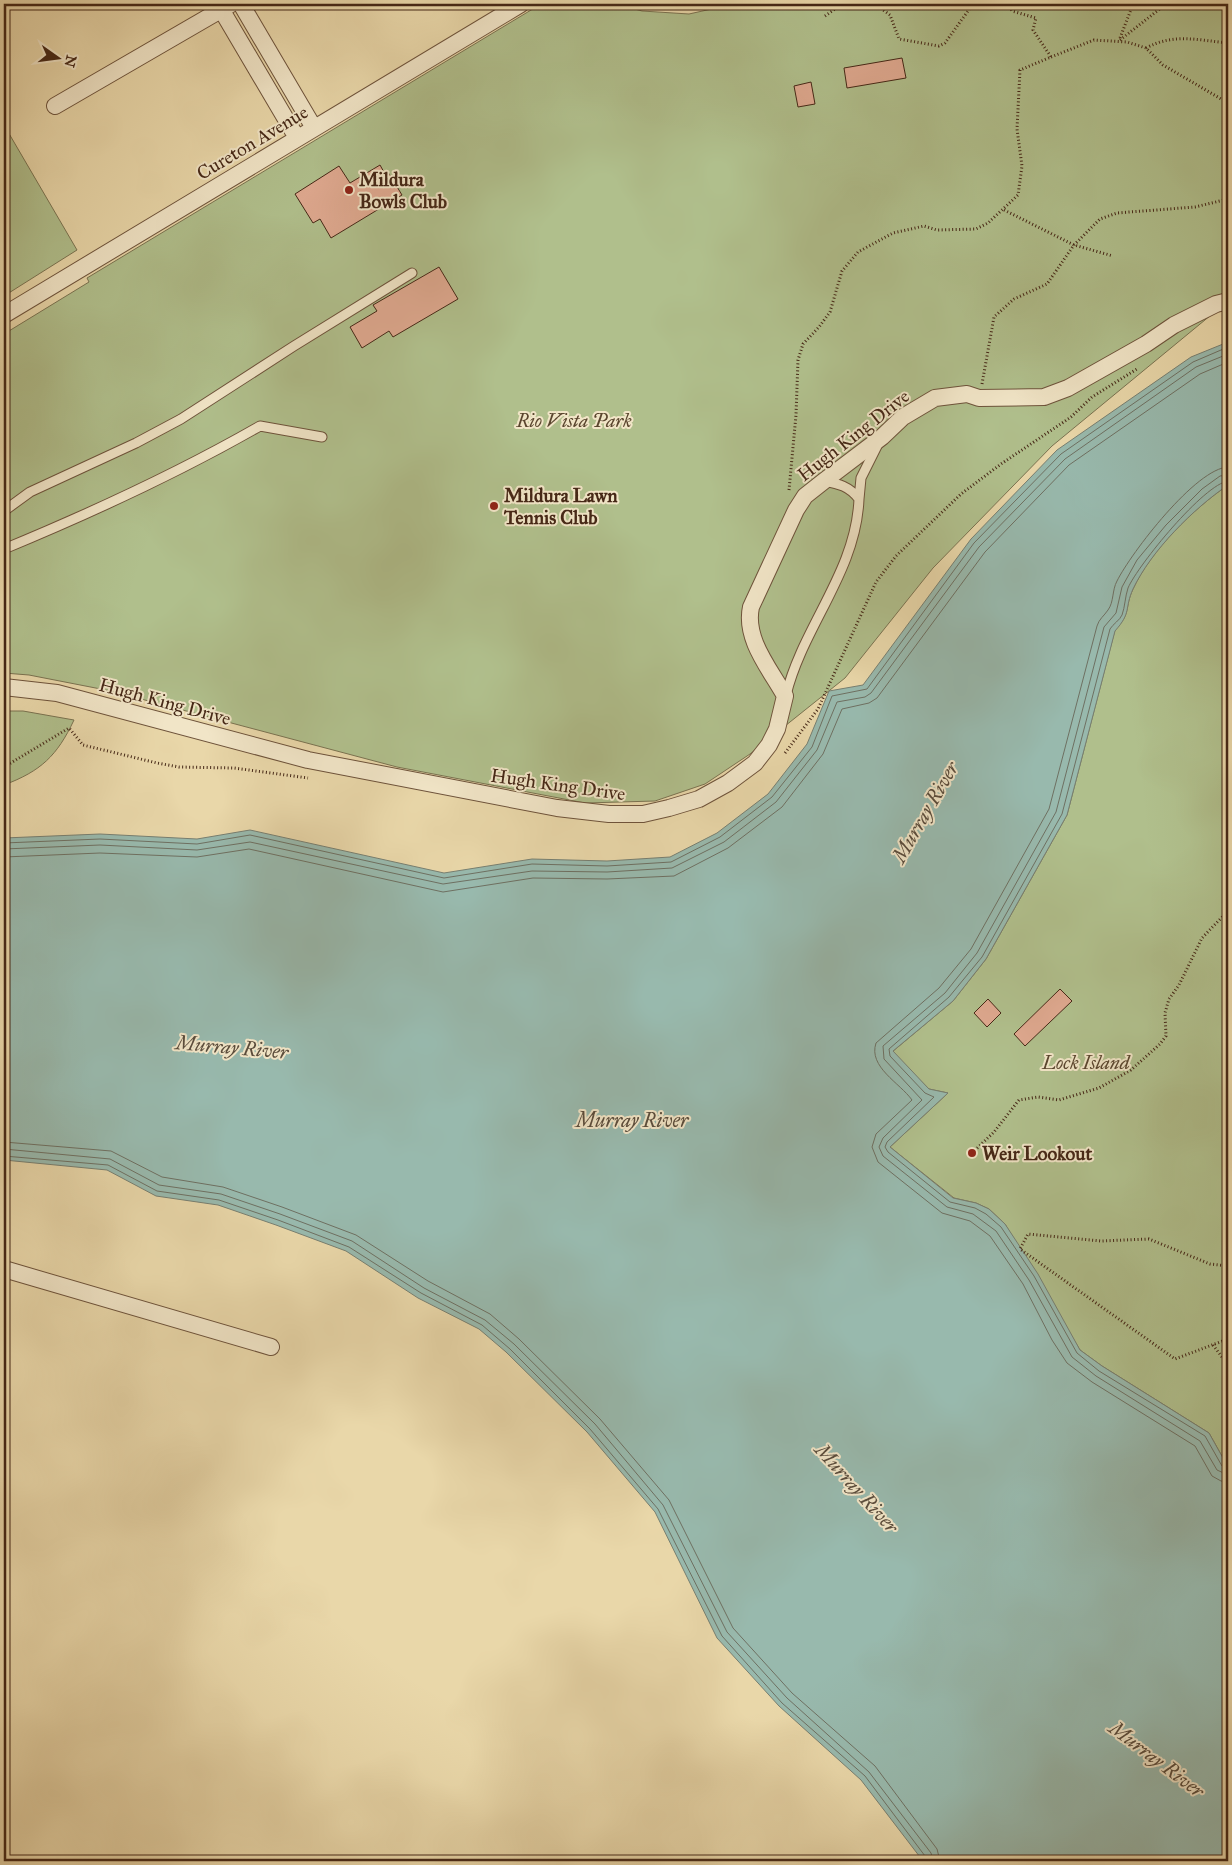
<svg xmlns="http://www.w3.org/2000/svg" width="1232" height="1865" font-family="'IM FELL Great Primer',serif">
<style>
.park{fill:#b0bf8c;stroke:#7a7351}
.water{fill:#98b9ad;stroke:#777f71}
.lines{fill:none;stroke-linecap:round;stroke-linejoin:round}
.shore{stroke:#6e7062;stroke-width:1}
.building{fill:#dfa990;stroke:#452716}
.service-casing{stroke:#6e533b;stroke-width:11}
.minor-casing{stroke:#6e533b;stroke-width:18}
.path{stroke:#452716;stroke-width:3;stroke-dasharray:1 2.5;stroke-linecap:butt}
.service{stroke:#f1e5c7;stroke-width:9}
.minor{stroke:#f1e5c7;stroke-width:16}
.poi-dot{fill:#8f2418;stroke:#f1e5c7;stroke-width:2}
.labels{text-anchor:middle;stroke-width:4;stroke-linejoin:round;paint-order:stroke}
.street-label{font-size:19px;fill:#452716;stroke:#f1e5c7}
.poi-label{font-size:19px;font-weight:bold;fill:#452716;stroke:#f1e5c7;text-anchor:start}
.park-label{font-size:19px;font-style:italic;fill:#5a452e;stroke:#f1e5c7}
.water-label{font-size:20px;font-style:italic;fill:#5a4c3c;stroke:#f1e5c7}
</style>
<rect width="100%" height="100%" fill="#e9d7a9"/>
<filter id="stains"><feTurbulence type="fractalNoise" baseFrequency=".004" numOctaves="4"/><feColorMatrix values="0 0 0 0 .2 0 0 0 0 .09 0 0 0 0 .02 0 0 0 .5 -.17"/></filter>
<radialGradient id="worn" r=".72"><stop offset=".6" stop-color="#630" stop-opacity="0"/><stop offset="1" stop-color="#630" stop-opacity=".3"/></radialGradient>
<path class="park" d="M541 4H617L642 11 689 14 734 4H1228V301L1052 446 933 568 845 678 750 754 705 784 655 801 585 803 397 767 111 691 29 675 4 673V334L89 282 87 278Z
M4 125 77 250 4 296Z
M1228 485V1467L1209 1433 1102 1366 1080 1350 1005 1224 989 1209 976 1203 954 1198 890 1147 948 1093 929 1089 892 1052 953 1001 986 959 1067 815 1115 630C1132 612 1124 608 1133 589 1151 550 1193 509 1228 485Z
M4 711H23L74 720C57 756 41 771 4 785Z"/>
<path class="water" d="M1228 342V485C1193 509 1151 551 1133 589 1124 609 1132 612 1115 631L1067 815 986 959 953 1001 893 1051 929 1089 948 1093 890 1147 953 1198 976 1203 989 1209 1005 1224 1038 1274 1080 1350 1102 1366 1209 1433 1228 1467V1861H923L861 1780 779 1706 717 1638 655 1512 587 1432 506 1352 479 1329 418 1298 346 1251 276 1225 218 1205 156 1196 107 1170 4 1160V838L100 834 197 839 250 830 444 873 532 859 607 861 670 857 717 833 768 794 807 744 829 691 863 685 971 539 1057 450 1191 357Z"/>
<g class="lines">
<path class="shore" d="M1228 467C1196 468 1131 553 1117 581 1112 590 1114 602 1108 610 1104 616 1099 619 1097 626L1049 809 971 949 939 988 876 1043C868 1067 900 1083 912 1100L876 1134 872 1147 878 1162 942 1213 970 1221 990 1236 1023 1284 1052 1340 1067 1363 1092 1382 1195 1446 1212 1476 1221 1481 1228 1482
M1228 475 1220 476 1202 489 1166 525 1137 560 1122 587 1116 613 1104 627 1056 812 977 953 945 993 883 1046 884 1059 922 1100 883 1138 879 1147 883 1156 947 1207 973 1214 996 1231 1029 1280 1072 1357 1096 1376 1200 1441 1217 1470 1228 1475
M1228 481C1204 484 1138 565 1128 588 1125 597 1125 607 1122 615 1120 620 1113 624 1110 629L1062 814 982 957 949 997 889 1049 890 1056 925 1093 934 1097 887 1142 885 1147 888 1152 950 1202 975 1208 986 1214 1001 1227 1034 1276 1077 1353 1099 1371 1205 1436 1222 1466 1228 1468
M4 843 100 839 197 844 250 835 444 878 532 864 607 866 671 862 720 837 772 797 812 747 832 696 867 689 974 543 1061 454 1193 362 1228 347
M4 849 100 845 197 850 250 842 443 884 532 871 607 872 672 868 724 842 776 802 817 750 837 702 865 697 871 693 979 547 1065 459 1196 367 1228 354
M4 857 100 853 197 857 249 849 443 892 533 878 607 879 674 876 728 848 782 807 823 754 842 709 869 703 877 698 985 552 1069 465 1200 374 1228 362
M4 1142 111 1151 162 1177 223 1187 282 1207 356 1235 428 1281 490 1314 519 1339 600 1419 669 1500 733 1628 792 1693 875 1766 937 1849 940 1861
M4 1149 110 1159 159 1185 221 1194 280 1214 352 1241 424 1288 485 1320 514 1344 595 1424 663 1505 727 1632 787 1698 869 1772 931 1853 933 1861
M4 1156 108 1165 157 1191 219 1200 278 1220 349 1247 421 1293 482 1325 510 1349 590 1429 658 1509 722 1636 782 1703 865 1776 925 1856 926 1861"/>
</g>
<path class="building" d="M902 58 906 78 847 88 844 68Z
M811 82 815 104 798 107 794 86Z
M380 165 385 174 388 172 402 195 331 238 320 219 313 223 295 194 339 166 350 183Z
M439 267 458 299 393 337 389 331 362 348 350 327 377 311 373 305Z
M1060 989 1072 1001 1025 1046 1014 1034Z
M988 999 1001 1013 987 1027 974 1013Z"/>
<g class="lines">
<defs>
<path id="service" d="M859 499 861 478 877 446
M4 511 30 492 136 443 181 419 294 346 412 273
M4 549C91 513 178 473 260 426L322 437
M786 695C803 626 856 572 859 499 849 486 839 484 824 481"/>
<path id="minor" d="M218 4 297 138
M241 4 314 128
M55 106 231 4
M4 315 521 4
M4 687 57 693 308 760 557 808 609 814H643L669 808 699 799 728 783 755 763 769 745 777 729 785 696C770 669 744 639 751 607L796 510 805 496 824 481 882 437 903 417 935 398 967 394 979 398 1044 397 1068 388 1146 344 1174 325 1216 304 1228 301
M4 1269 271 1347"/>
</defs>
<use href="#service" class="service-casing"/>
<use href="#minor" class="minor-casing"/>
<path class="path" d="M875 4 890 15 899 39 939 46 945 43 973 4
M825 16 842 4
M1120 38 1133 4
M1120 40 1166 4
M1146 48C1174 33 1197 40 1228 43
M1051 57 1094 40 1127 42 1146 48 1163 65 1228 103
M1004 210 1074 245 1113 256
M982 384 994 317 1014 299 1047 284 1074 245 1100 219 1117 213 1195 207 1228 199
M789 490 796 415 798 360 803 344 819 327 830 312 842 271 858 252 893 233 924 226 937 230 976 229 988 223 1018 195 1022 166 1017 129 1020 70 1051 57 1033 30 1036 18 1012 11 1008 4
M785 753 818 709 876 582 896 556 961 494 1001 464 1071 417 1092 397 1137 369
M4 767 69 728 83 745 157 763 179 767 234 768 308 778
M972 1153 994 1132 1019 1100 1038 1097 1059 1100 1099 1088 1131 1070 1160 1044 1166 1036 1165 1013 1169 999 1179 985 1202 938 1228 911
M1228 1266 1210 1264 1149 1239 1101 1241 1028 1234 1020 1249 1175 1359 1228 1339
M1213 1345 1228 1365"/>
<use href="#service" class="service"/>
<use href="#minor" class="minor"/>
</g>
<g class="poi-dot">
<circle cx="349" cy="190" r="5"/>
<circle cx="494" cy="506" r="5"/>
<circle cx="972" cy="1153" r="5"/>
</g>
<g class="labels">
<g class="street-label">
<text transform="translate(252 142) rotate(-31)" y="7">Cureton Avenue</text>
<text transform="translate(853 435) rotate(-38)" y="7">Hugh King Drive</text>
<text transform="translate(165 701) rotate(15)" y="7">Hugh King Drive</text>
<text transform="translate(558 784) rotate(8)" y="7">Hugh King Drive</text>
</g>
<g class="poi-label">
<text x="359" y="186">Mildura<tspan x="359" dy="22">Bowls Club</tspan></text>
<text x="504" y="502">Mildura Lawn<tspan x="504" dy="22">Tennis Club</tspan></text>
<text x="982" y="1160">Weir Lookout</text>
</g>
<g class="park-label">
<text x="574" y="427">Rio Vista Park</text>
<text x="1086" y="1069">Lock Island</text>
</g>
<g class="water-label">
<text transform="translate(925 812) rotate(-60)" y="7">Murray River</text>
<text transform="translate(232 1047) rotate(5)" y="7">Murray River</text>
<text x="632" y="1127">Murray River</text>
<text transform="translate(857 1488) rotate(48)" y="7">Murray River</text>
<text transform="translate(1157 1759) rotate(37)" y="7">Murray River</text>
</g>
</g>
<rect width="1232" height="1865" fill="none" stroke="#e9d7a9" stroke-width="20"/>
<rect x="5" y="5" width="1222" height="1855" fill="none" stroke="#452716" stroke-width="2.5"/>
<rect x="10" y="10" width="1212" height="1845" fill="none" stroke="#452716"/>
<g transform="translate(58 58) rotate(104)" stroke="#f1e5c7" stroke-width="4" paint-order="stroke">
<path d="M0-4L9 19L0 12L-9 19Z" fill="#452716"/>
<text y="-8" font-size="14" font-weight="bold" text-anchor="middle" fill="#452716">N</text>
</g>
<rect width="100%" height="100%" filter="url(#stains)"/>
<rect width="100%" height="100%" fill="url(#worn)"/>
</svg>
